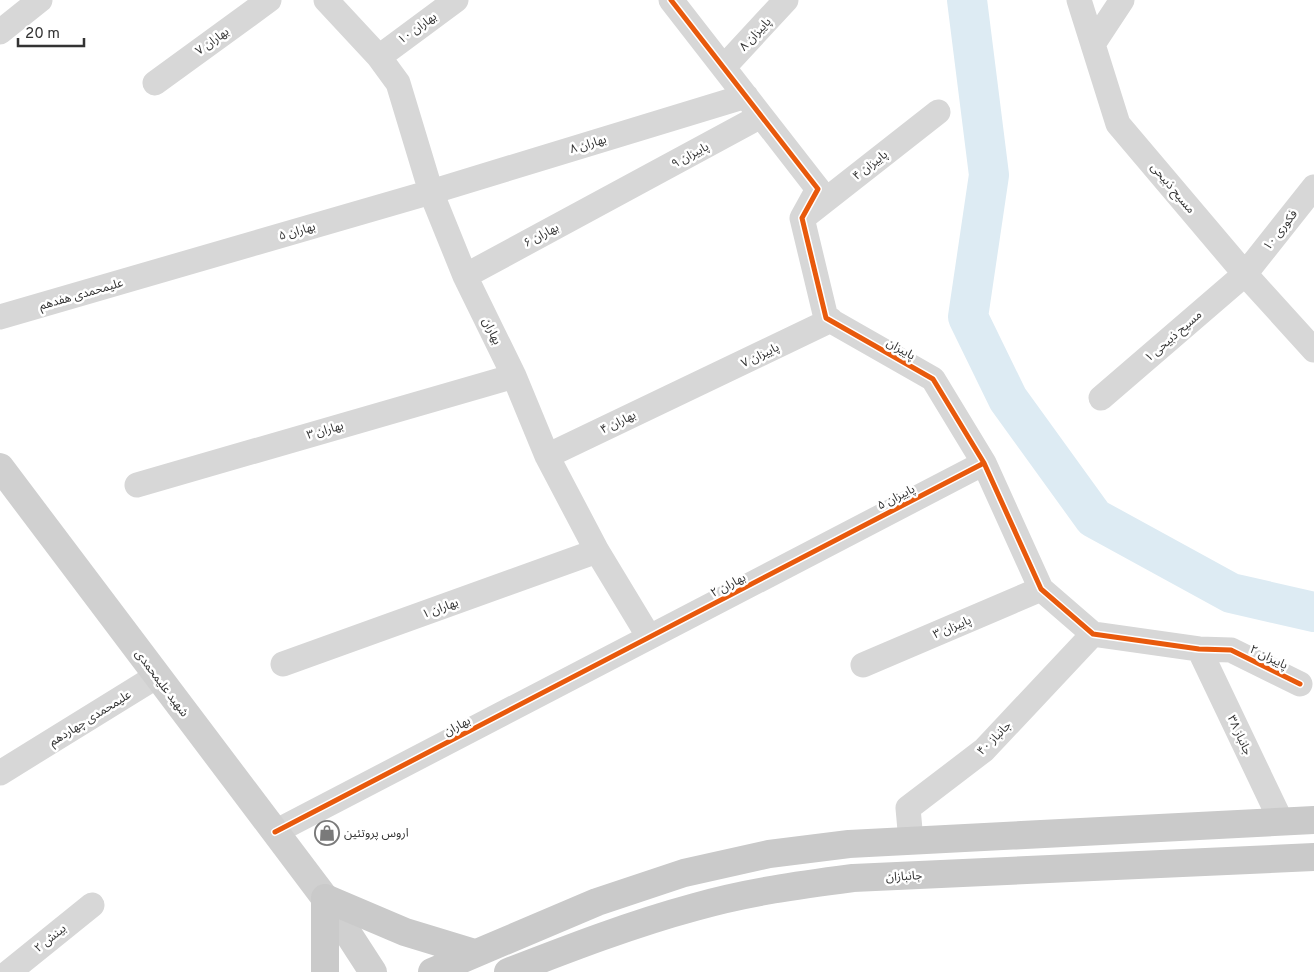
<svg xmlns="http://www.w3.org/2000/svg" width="1314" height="972" font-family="Overpass,'Noto Sans Arabic',sans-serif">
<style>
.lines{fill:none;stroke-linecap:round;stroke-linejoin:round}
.river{stroke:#ddebf3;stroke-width:40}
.minor{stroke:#d7d7d7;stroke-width:25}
.secondary{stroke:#d0d0d0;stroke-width:28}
.primary{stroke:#cacaca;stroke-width:28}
.cycleway-casing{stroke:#fff;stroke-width:8}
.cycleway{stroke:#e8590c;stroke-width:5}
.labels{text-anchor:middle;stroke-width:5;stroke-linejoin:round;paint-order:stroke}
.street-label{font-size:12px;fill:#333;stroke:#fff}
.poi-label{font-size:12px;fill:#333;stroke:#fff;text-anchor:start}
</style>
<rect width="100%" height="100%" fill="#fff"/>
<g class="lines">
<path class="river" d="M967 0 989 175 968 317 1008 399 1094 518 1231 593 1314 612"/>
<path class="minor" d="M326 0 379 57 398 83 431 192 465 276 514 376 547 456 597 551 649 637
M671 0 818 189 802 218 826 318 933 379 984 463 1041 589 1093 634 1199 649 1231 650 1300 684
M1079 0 1118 124 1245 274 1314 350
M0 32 40 0
M1093 44 1122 0
M379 57 456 0
M724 67 786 0
M155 83 269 0
M808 214 938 112
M465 276 761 116
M0 317 431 192 746 96
M1101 398 1245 274 1314 187
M547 456 831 320
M137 485 514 376
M1199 649 1281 821
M283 664 597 551
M863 665 1041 589
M0 773 157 676
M275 832 984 463
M911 841 908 808 984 750 1093 634
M9 972 92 905"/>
<path class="secondary" d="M0 467 325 898 373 972"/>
<path class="primary" d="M325 972V898L405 932 474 953
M432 972 597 902 684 873 769 854 849 844 1314 820
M508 972C570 948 632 924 695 907 747 892 800 885 853 878L1314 857"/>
<defs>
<path id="cycleway" d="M671 0 818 189 802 218 826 318 933 379 984 463 1041 589 1093 634 1199 649 1231 650 1300 684
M275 832 984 463"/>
</defs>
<use href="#cycleway" class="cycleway-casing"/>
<use href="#cycleway" class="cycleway"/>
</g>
<defs>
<symbol id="shop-ring" viewBox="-11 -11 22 22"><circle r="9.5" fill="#fff" stroke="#7a7a7a" stroke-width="1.5"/><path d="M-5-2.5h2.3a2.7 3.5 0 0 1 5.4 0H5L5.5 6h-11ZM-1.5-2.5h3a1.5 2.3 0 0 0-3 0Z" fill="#7a7a7a"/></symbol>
</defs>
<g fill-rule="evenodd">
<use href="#shop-ring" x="313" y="819" width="28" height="28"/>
</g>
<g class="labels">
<g class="street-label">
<text transform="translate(417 28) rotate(-36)" y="4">۱۰ بهاران</text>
<text transform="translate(755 34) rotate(-47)" y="4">۸ پاییزان</text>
<text transform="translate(212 41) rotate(-36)" y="4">۷ بهاران</text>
<text transform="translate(588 144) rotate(-17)" y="4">۸ بهاران</text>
<text transform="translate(690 155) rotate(-29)" y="4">۹ پاییزان</text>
<text transform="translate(870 165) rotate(-38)" y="4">۴ پاییزان</text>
<text transform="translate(1173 188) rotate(50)" y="4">مسیح ذبیحی</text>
<text transform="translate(1280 230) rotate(-52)" y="4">فکوری ۱۰</text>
<text transform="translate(297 231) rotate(-16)" y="4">۵ بهاران</text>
<text transform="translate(541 235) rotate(-28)" y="4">۶ بهاران</text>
<text transform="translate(81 294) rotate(-16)" y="4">علیمحمدی هفدهم</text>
<text transform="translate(492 331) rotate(64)" y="4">بهاران</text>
<text transform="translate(1173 336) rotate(-41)" y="4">۱ مسیح ذبیحی</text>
<text transform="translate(901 349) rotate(30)" y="4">پاییزان</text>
<text transform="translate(760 355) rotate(-26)" y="4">۷ پاییزان</text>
<text transform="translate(618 422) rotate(-26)" y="4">۴ بهاران</text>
<text transform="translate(325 430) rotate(-16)" y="4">۳ بهاران</text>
<text transform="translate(896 497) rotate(-27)" y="4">۵ پاییزان</text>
<text transform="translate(728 585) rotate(-28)" y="4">۲ بهاران</text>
<text transform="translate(440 608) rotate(-20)" y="4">۱ بهاران</text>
<text transform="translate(952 627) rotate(-23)" y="4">پاییزان ۳</text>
<text transform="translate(1269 657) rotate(26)" y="4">۲ پاییزان</text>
<text transform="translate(162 683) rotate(53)" y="4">شهید علیمحمدی</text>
<text transform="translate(90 718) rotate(-32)" y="4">علیمحمدی چهاردهم</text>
<text transform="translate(457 726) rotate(-28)" y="4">بهاران</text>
<text transform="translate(1240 735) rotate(65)" y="4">۳۸ جانباز</text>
<text transform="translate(994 738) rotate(-45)" y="4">جانباز ۴۰</text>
<text transform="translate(904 876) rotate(-3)" y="4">جانبازان</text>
<text transform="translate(50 938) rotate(-39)" y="4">۲ بینش</text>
</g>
<g class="poi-label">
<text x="344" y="837">اروس پروتئین</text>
</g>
</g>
<path d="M18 38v8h66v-8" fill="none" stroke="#333333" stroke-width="2.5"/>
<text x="25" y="38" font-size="15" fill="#333333" stroke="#ffffff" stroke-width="4" paint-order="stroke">20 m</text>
</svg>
